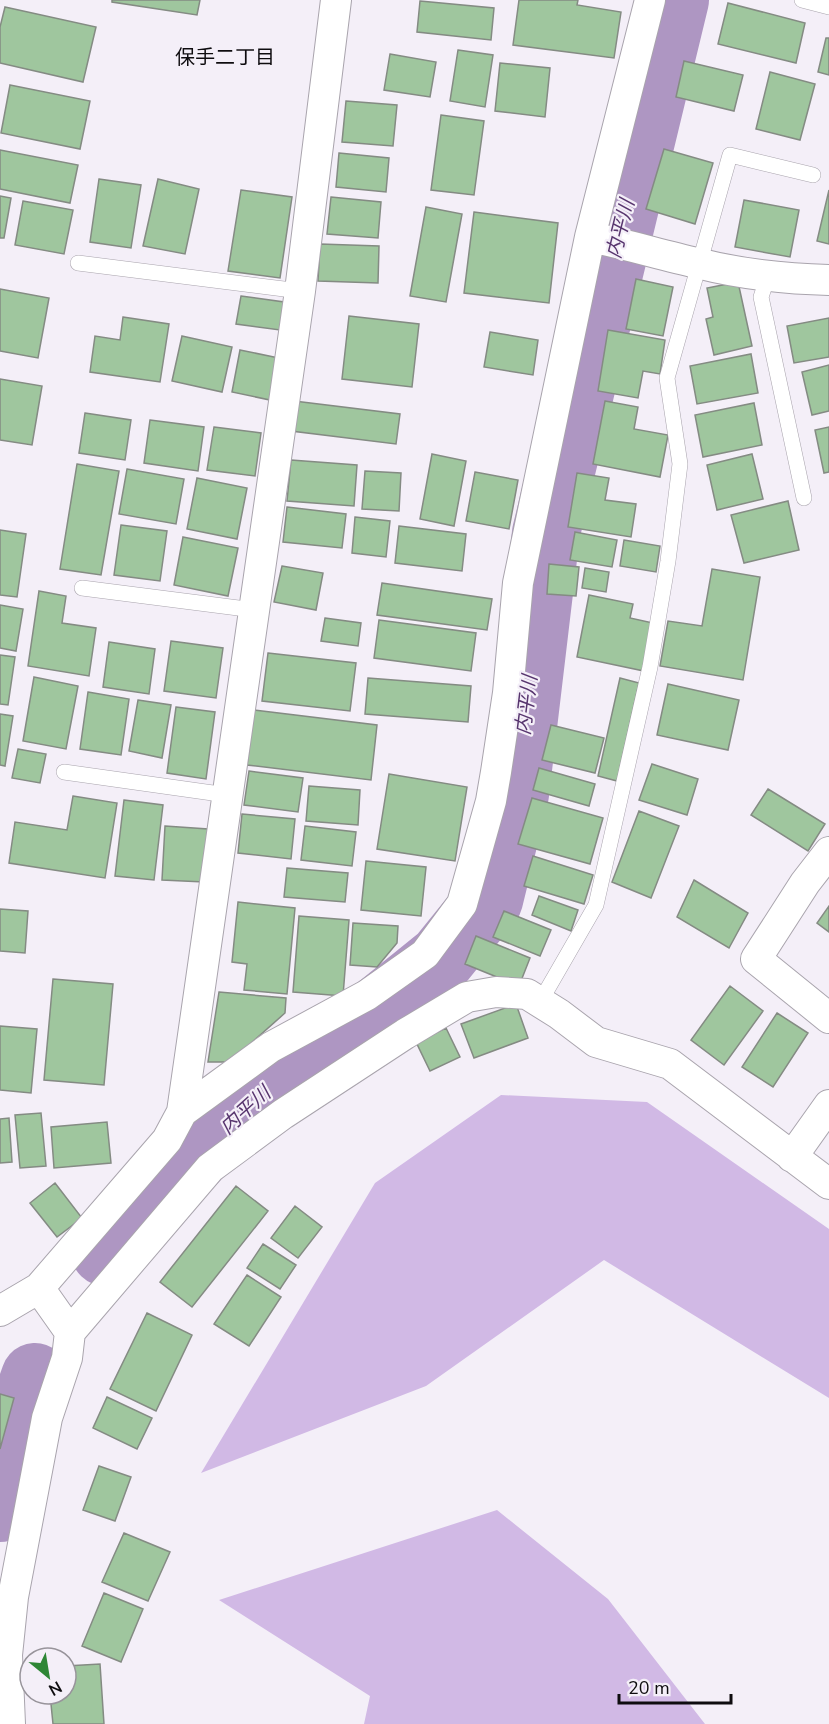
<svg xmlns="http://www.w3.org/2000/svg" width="829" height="1724" font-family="'Nunito Sans','Noto Sans JP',sans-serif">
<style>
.green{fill:#d1b9e5}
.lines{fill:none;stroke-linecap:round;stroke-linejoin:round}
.river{stroke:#ae96c2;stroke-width:68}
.building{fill:#9fc69e;stroke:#848b83;stroke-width:1.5}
.service-casing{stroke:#a9a4ad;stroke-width:16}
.minor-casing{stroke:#a9a4ad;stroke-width:32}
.service{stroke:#fff;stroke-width:15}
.minor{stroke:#fff;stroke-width:30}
.labels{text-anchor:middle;stroke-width:4.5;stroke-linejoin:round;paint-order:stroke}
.neighbourhood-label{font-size:20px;fill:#0e0c0f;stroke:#f4eff8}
.water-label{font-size:20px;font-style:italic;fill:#57356e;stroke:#f4eff8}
</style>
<rect width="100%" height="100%" fill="#f4eff8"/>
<path class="green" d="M501 1095 647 1102 829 1229V1398L604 1260 426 1386 201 1473 375 1183Z
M497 1510 608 1599 705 1724H364L370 1696 219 1600Z"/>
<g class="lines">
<path class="river" d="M105 1252 249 1101 379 1009 442 958 489 900 515 794 546 533 675 0
M0 1508 5 1462 35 1377"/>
</g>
<path class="building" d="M112 0H200L197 15 112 2Z
M519 0H578L577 5 621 12 614 58 513 45Z
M420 1 494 8 491 40 417 32Z
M728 3 805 23 796 63 718 44Z
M5 7 96 27 83 82 0 63V27Z
M826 38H829V75L818 72Z
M458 50 493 55 485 107 450 101Z
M390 54 436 62 430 97 384 90Z
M684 61 743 75 734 111 676 97Z
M500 63 550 68 545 117 495 111Z
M770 72 815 84 800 140 756 129Z
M10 85 90 101 80 149 1 133Z
M346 101 397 105 393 146 342 142Z
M441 115 484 121 474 195 431 190Z
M664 149 713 163 695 224 646 209Z
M0 150 78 165 70 203 0 189Z
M339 153 389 158 386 192 336 187Z
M99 179 141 185 131 248 90 242Z
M158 179 199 189 185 254 143 246Z
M241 190 292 197 280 278 228 271Z
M829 190V244L817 241Z
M0 196 11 198 4 238H0Z
M331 197 381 202 378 238 327 234Z
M744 200 799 210 790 257 735 247Z
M23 201 73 210 64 254 15 245Z
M426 207 462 214 446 302 410 296Z
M474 212 558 223 549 303 464 293Z
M320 244 379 246 378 283 318 281Z
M636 279 673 287 663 336 626 329Z
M738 282 752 346 714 355 706 319 713 317 707 288Z
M0 289 49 298 38 358 0 351Z
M241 296 284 302 280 330 236 324Z
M349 316 419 324 412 387 342 379Z
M123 317 169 324 160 382 90 372 95 336 120 340Z
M829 318V357L794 363 787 326Z
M608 330 665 340 660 374 643 371 638 398 598 391Z
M490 332 538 340 533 375 484 367Z
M182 336 232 347 222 392 172 381Z
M240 350 279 358 270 400 232 392Z
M751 354 758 393 697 404 690 366Z
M829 365V411L812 415 802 372Z
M0 379 42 386 32 445 0 440Z
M294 401 400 414 396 444 291 431Z
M605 401 638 407 634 429 668 435 660 477 593 464Z
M754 403 762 445 703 457 695 415Z
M85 413 131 420 125 460 79 453Z
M150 420 204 427 198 471 144 463Z
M214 427 261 433 255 476 207 470Z
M829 427V472L824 473 815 430Z
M432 454 466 461 454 526 420 519Z
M752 454 763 499 717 510 707 465Z
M291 460 357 465 354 506 287 501Z
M77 464 119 471 101 575 60 569Z
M127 469 184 479 176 524 119 514Z
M365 471 401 473 399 511 362 509Z
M475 472 518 480 509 529 466 521Z
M577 473 609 478 605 500 636 504 631 537 568 527Z
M197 478 247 488 237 539 187 529Z
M788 501 799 550 744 563 731 515Z
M287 507 346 514 342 548 283 542Z
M355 517 390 521 386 557 352 553Z
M121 525 167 531 160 581 114 575Z
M399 526 466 534 462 571 395 563Z
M0 530 26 534 17 597 0 595Z
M575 532 617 540 612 567 570 560Z
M183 537 238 548 228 596 174 585Z
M624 540 660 546 656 572 620 566Z
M549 564 579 567 576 596 547 594Z
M282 566 323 573 316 610 274 602Z
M585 568 609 572 606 592 582 588Z
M712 569 760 577 743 680 660 666 668 621 702 626Z
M382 583 492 599 487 630 377 615Z
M39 591 66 596 62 623 96 628 89 676 28 666Z
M589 595 633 604 630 618 653 623 644 671 577 657Z
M0 605 23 609 16 651 0 648Z
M325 618 361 623 358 646 321 641Z
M379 620 476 633 471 671 374 658Z
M171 641 223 648 216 698 164 691Z
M109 642 155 649 149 694 103 687Z
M268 653 356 663 350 711 262 701Z
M0 655 15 657 8 705 0 704Z
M34 677 78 686 66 749 23 741Z
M368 678 471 686 468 722 365 714Z
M620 678 639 683 617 781 598 776Z
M668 684 739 700 728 750 657 735Z
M88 692 129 699 121 755 80 749Z
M138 700 171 705 162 758 129 751Z
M176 707 215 712 206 779 167 773Z
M254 710 377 725 371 780 247 765Z
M0 714 13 716 5 766 0 765Z
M551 725 604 738 595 773 542 760Z
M18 749 46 754 40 783 12 778Z
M652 764 698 779 687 815 639 800Z
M539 768 595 784 589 806 533 790Z
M249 771 303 778 298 812 244 805Z
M389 774 467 787 455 861 377 849Z
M309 786 360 790 358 825 306 821Z
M768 789 825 824 808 851 751 815Z
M73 796 117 803 105 878 9 863 15 822 67 830Z
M532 798 603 818 590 864 518 844Z
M124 800 163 805 154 880 115 876Z
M639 811 679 826 651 898 612 882Z
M242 814 295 819 291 859 238 853Z
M165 826 208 829 204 882 162 880Z
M305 826 356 832 352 866 301 860Z
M533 856 593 875 584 904 524 886Z
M366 861 426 867 421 916 361 910Z
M287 868 348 873 345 902 284 897Z
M694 880 748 913 729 948 677 917Z
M539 896 578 910 571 931 532 915Z
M238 902 295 908 287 994 244 990 247 964 232 962Z
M829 906V932L817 923Z
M0 909 28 911 25 953 0 951Z
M504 911 551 930 540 956 493 937Z
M299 916 349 920 343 996 293 992Z
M353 923 398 926 397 943 377 967 350 965Z
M476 936 530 958 519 986 465 964Z
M53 979 113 984 104 1085 44 1080Z
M730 986 763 1011 724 1065 691 1040Z
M219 992 286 998 285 1013 230 1062H208Z
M516 1004 528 1038 474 1058 461 1024Z
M777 1013 808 1033 773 1087 742 1067Z
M0 1026 37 1029 31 1093 0 1090Z
M446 1028 460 1057 430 1071 416 1042Z
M41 1113 46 1166 20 1168 15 1115Z
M9 1118 12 1162 0 1163V1119Z
M107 1122 111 1163 54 1168 51 1127Z
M55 1183 82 1218 57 1237 30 1203Z
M236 1186 268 1211 192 1307 160 1282Z
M295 1206 322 1227 298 1258 271 1238Z
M263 1244 296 1265 280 1289 247 1268Z
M247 1275 281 1297 249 1346 214 1324Z
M147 1313 192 1335 156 1411 110 1389Z
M0 1394 14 1398 0 1449Z
M107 1397 152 1418 137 1449 93 1428Z
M99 1466 131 1477 115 1521 83 1510Z
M124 1533 170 1552 148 1601 102 1582Z
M104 1593 143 1609 121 1662 82 1646Z
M100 1664 104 1724H53L50 1694H66V1666Z"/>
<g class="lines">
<defs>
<path id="service" d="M802 0 829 7
M78 263 300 291
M768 276 761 297 804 498
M82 588 254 610
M64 772 227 795
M540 1002 596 905 650 667 668 561 680 464 667 378 730 155 813 175"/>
<path id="minor" d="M590 237C626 244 661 255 697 263 740 274 785 279 829 280
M829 852 805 883 756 959 829 1018
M182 1112 271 1047 367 995 425 954 462 904 491 801 496 772 508 693 518 583 590 237 650 0
M792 1157 829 1105
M0 1311 39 1288 167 1140 182 1112 300 291 336 0
M70 1332 210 1168 283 1114 405 1034 467 997 496 992 527 994 559 1014 596 1042 670 1064 829 1184
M10 1724 7 1655 13 1597 47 1418 67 1358 70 1332 39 1288"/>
</defs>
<use href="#service" class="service-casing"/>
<use href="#minor" class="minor-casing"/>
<use href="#service" class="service"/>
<use href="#minor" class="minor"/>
</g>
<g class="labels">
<g class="neighbourhood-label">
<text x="225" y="64">保手二丁目</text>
</g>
<g class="water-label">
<text transform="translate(620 229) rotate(-76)" y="7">内平川</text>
<text transform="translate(526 705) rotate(-83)" y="7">内平川</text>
<text transform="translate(245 1110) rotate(-42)" y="7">内平川</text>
</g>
</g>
<g transform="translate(48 1676) rotate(150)"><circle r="28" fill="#f4eff8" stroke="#98949b" stroke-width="1.5"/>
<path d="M0-4.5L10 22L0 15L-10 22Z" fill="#2e8635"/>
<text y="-9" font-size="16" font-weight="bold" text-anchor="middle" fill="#0e0c0f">N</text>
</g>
<path d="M619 1694v9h112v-9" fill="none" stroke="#0e0c0f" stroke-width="3"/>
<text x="628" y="1694" font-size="18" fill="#0e0c0f" stroke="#f4eff8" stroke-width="4.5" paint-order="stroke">20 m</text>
</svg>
